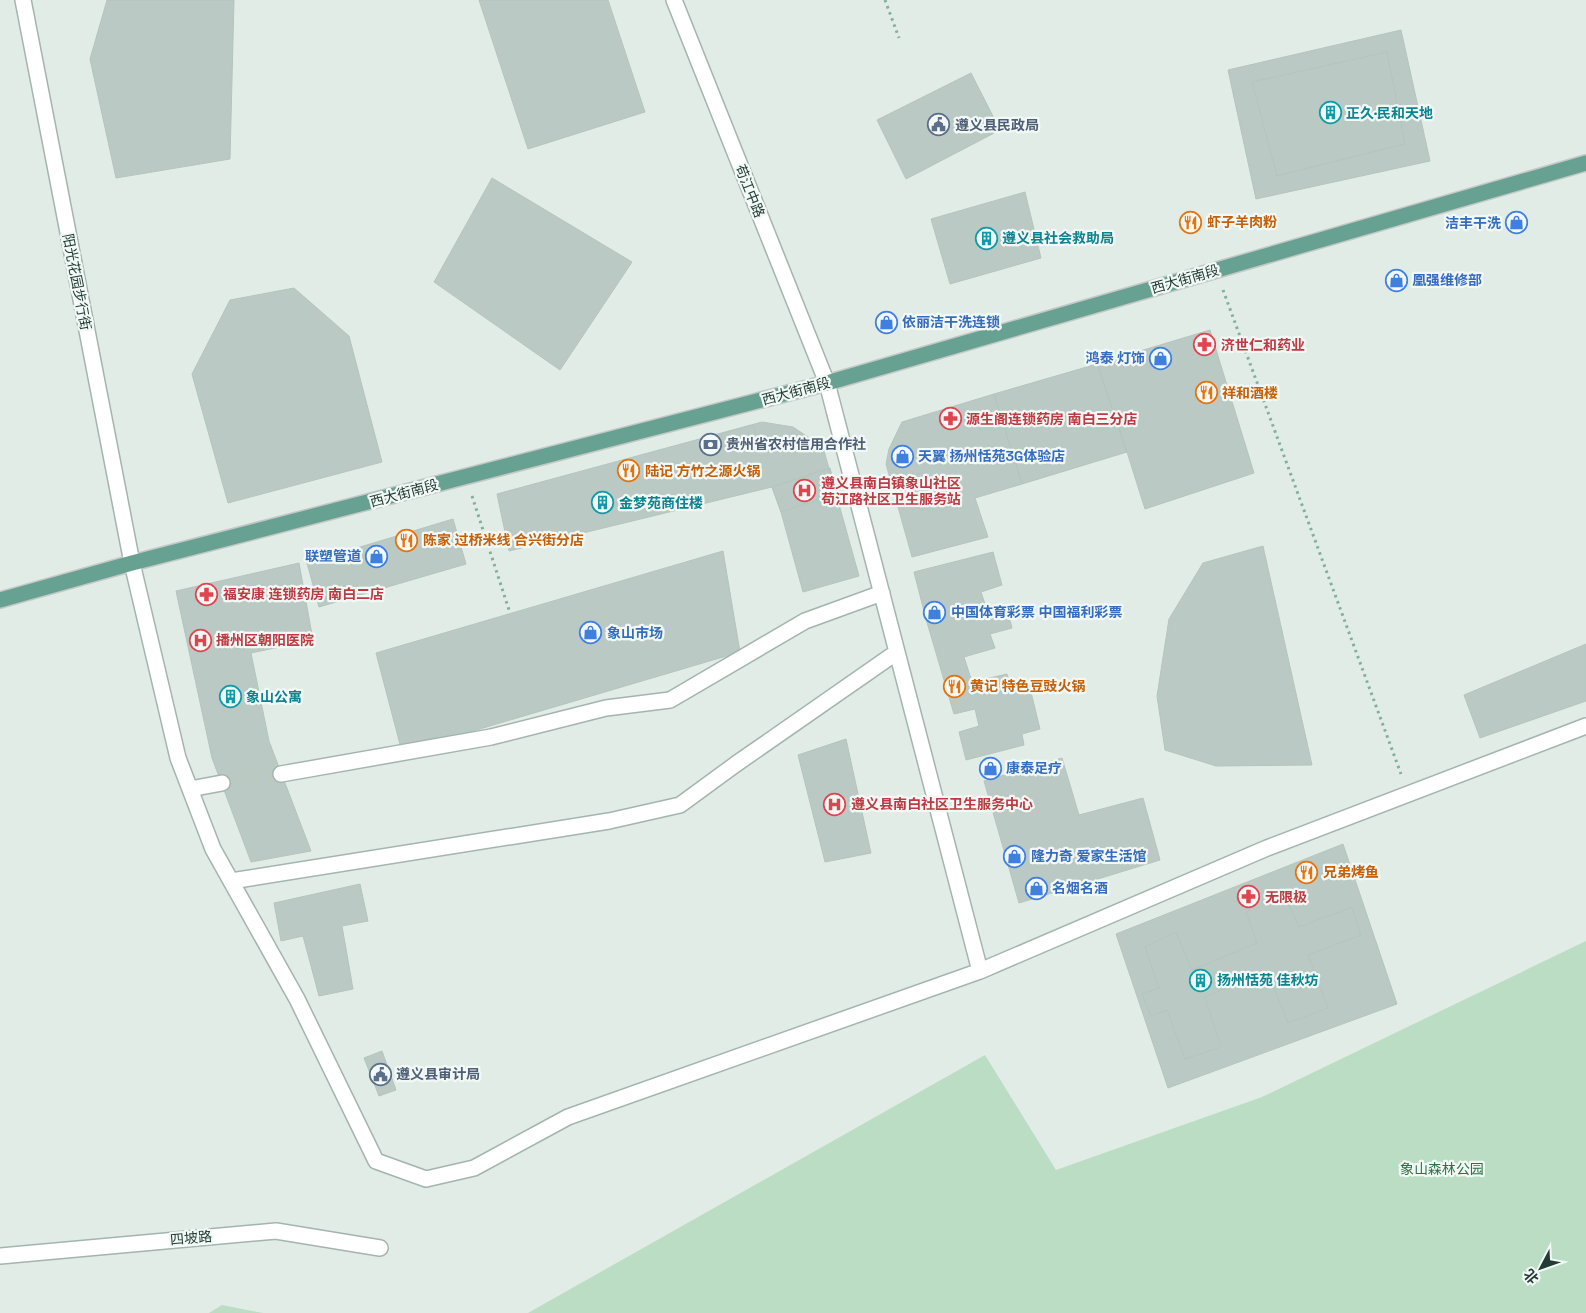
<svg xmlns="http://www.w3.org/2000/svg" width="1586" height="1313" font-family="'Space Grotesk','Noto Sans SC',sans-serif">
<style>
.green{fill:#baddc3}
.building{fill:#bac9c3;stroke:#b4c5be}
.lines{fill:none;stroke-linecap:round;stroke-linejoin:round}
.minor-tunnel{stroke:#bbc9c3;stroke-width:15;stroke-dasharray:15 8;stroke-linecap:butt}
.minor-casing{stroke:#a4b4ae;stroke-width:18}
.major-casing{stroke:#c1c8c6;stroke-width:18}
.path{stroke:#82afa0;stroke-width:3;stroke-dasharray:2.5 4;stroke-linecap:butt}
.minor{stroke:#fff;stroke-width:15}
.major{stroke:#66a191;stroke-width:15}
.labels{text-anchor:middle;stroke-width:4.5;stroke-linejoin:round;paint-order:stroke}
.culture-label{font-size:14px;font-weight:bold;fill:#0d838f;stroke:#f2f8f5;text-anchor:start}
.service-label{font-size:14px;font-weight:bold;fill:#4e5e75;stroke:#f2f8f5;text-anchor:start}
.street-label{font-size:14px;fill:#223c35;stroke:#f2f8f5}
.food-label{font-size:14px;font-weight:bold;fill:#c56008;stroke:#f2f8f5;text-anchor:start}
.shop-label{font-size:14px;font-weight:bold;fill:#366cbe;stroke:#f2f8f5;text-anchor:start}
.health-label{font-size:14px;font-weight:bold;fill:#be3a42;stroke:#f2f8f5;text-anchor:start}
.park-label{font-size:14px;fill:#2c7346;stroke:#f2f8f5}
</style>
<rect width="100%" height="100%" fill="#e1ece7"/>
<path class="green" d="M1586 941V1313H528L985 1055 1056 1170 1262 1097Z
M222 1305 263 1313H209Z"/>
<path class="building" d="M107 0H234L230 159 116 178 90 59Z
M479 0H608L645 112 528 149Z
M1401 30 1430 161 1256 199 1228 70Z
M1387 52 1405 144 1277 176 1252 82Z
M971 73 1000 130 906 179 877 120Z
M492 178 632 262 560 370 434 282Z
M1025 192 1041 258 950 284 931 219Z
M294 288 349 336 382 462 228 503 192 374 230 300Z
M1210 330 1254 473 1145 509 1127 452 1097 364Z
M1097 364 1127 452 1022 484 994 394Z
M994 394 1022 484 975 498 988 537 912 557 886 464 889 449 902 422Z
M762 422 793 427 823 447 859 576 803 592 781 512 772 487 509 551 497 494Z
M753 425 758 440 727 451 721 434Z
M830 468 837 494 781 512 772 487Z
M453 519 466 564 319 607 307 563Z
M1263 546 1312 765 1216 766 1165 750 1157 696 1169 619 1203 563Z
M723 551 740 652 402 752 376 653Z
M993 552 1002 585 981 592 988 613 1007 608 1012 628 990 634 995 648 964 657 972 682 1007 674 1011 689 1029 684 1040 729 1022 734 1024 745 966 760 959 732 979 726 975 709 954 714 926 619 914 572Z
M299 563 313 640 251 653 269 741 311 851 251 862 212 758 176 591Z
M1586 644V701L1480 738 1464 695Z
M846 739 871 853 825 862 798 755Z
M1062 758 1079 815 1143 798 1160 860 1019 903 984 781Z
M1343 844 1397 1004 1168 1088 1116 934Z
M360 884 368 921 342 926 353 989 319 996 303 936 281 941 274 903Z
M1285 897 1299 927 1352 907 1361 935 1308 955 1328 1008 1288 1023 1267 971 1205 997 1221 1047 1185 1059 1167 1010 1151 1016 1142 994 1159 988 1145 947 1176 932 1192 970 1257 943 1246 912Z
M382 1051 396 1090 379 1096 364 1058Z"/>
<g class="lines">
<path class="minor-tunnel" d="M222 783 281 774"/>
<defs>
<path id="minor" d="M23 0 132 563 178 758 213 849 297 999 376 1161 426 1179 474 1168 568 1117 980 971 827 383 674 0
M281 774 491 737 606 708 670 700 805 621 882 593
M190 789 222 783
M231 881 609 821 680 805 736 764 897 652
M980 971 1267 848 1586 726
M0 1256 276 1231 380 1248"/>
<path id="major" d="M0 600 132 563 827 383 1586 163"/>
</defs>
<use href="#minor" class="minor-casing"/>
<use href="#major" class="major-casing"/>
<path class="path" d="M885 0 899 38
M1223 290 1401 774
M472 496 510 613"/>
<use href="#minor" class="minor"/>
<use href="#major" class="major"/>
</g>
<defs>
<symbol id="building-ring" viewBox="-11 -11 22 22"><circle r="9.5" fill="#f2f8f5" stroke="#0f9aa8" stroke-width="1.5"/><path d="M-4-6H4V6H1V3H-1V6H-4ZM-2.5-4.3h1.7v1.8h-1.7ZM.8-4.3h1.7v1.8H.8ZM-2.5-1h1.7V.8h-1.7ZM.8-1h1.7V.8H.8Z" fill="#0f9aa8"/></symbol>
<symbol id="civic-ring" viewBox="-11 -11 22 22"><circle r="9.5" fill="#f2f8f5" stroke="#5c6f8a" stroke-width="1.5"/><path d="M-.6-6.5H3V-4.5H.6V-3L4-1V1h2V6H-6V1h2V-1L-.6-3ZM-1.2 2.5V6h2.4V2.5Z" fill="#5c6f8a"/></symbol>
<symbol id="restaurant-ring" viewBox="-11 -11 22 22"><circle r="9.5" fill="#f2f8f5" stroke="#e8710a" stroke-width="1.5"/><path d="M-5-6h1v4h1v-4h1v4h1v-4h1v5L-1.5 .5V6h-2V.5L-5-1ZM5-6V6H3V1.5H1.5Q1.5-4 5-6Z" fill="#e8710a"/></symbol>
<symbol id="shop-ring" viewBox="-11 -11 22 22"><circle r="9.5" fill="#f2f8f5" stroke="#3f7fe0" stroke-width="1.5"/><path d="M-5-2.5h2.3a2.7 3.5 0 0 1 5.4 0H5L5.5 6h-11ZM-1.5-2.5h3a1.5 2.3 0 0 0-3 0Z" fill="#3f7fe0"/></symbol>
<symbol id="pharmacy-ring" viewBox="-11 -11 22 22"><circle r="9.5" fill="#f2f8f5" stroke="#e0444e" stroke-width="1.5"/><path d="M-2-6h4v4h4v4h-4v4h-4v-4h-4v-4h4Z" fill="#e0444e"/></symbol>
<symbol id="bank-ring" viewBox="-11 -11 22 22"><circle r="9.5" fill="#f2f8f5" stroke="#5c6f8a" stroke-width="1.5"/><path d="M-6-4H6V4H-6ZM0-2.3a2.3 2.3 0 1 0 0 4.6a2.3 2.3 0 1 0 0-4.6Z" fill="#5c6f8a"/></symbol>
<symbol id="hospital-ring" viewBox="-11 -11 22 22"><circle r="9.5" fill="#f2f8f5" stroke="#e0444e" stroke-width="1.5"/><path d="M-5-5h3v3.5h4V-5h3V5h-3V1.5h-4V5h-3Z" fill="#e0444e"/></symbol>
</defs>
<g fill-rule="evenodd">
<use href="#building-ring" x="1318" y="100" width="25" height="25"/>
<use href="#civic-ring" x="926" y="112" width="25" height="25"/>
<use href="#restaurant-ring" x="1178" y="210" width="25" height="25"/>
<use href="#shop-ring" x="1504" y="210" width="25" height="25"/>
<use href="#building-ring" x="974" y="226" width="25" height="25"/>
<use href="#shop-ring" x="1384" y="268" width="25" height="25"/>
<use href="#shop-ring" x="874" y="310" width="25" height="25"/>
<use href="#pharmacy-ring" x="1192" y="332" width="25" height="25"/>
<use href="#shop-ring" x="1148" y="346" width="25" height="25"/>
<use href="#restaurant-ring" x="1194" y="380" width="25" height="25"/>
<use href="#pharmacy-ring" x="938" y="406" width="25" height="25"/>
<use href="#bank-ring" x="698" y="432" width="25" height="25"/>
<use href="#shop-ring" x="890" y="444" width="25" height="25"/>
<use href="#restaurant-ring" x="616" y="458" width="25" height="25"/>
<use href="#hospital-ring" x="792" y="478" width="25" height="25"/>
<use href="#building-ring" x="590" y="490" width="25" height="25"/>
<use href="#restaurant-ring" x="394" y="528" width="25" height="25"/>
<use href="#shop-ring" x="364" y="544" width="25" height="25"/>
<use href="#pharmacy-ring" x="194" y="582" width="25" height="25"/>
<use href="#shop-ring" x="922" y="600" width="25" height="25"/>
<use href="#shop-ring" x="578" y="620" width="25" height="25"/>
<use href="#hospital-ring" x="188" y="628" width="25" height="25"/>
<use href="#restaurant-ring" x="942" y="674" width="25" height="25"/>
<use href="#building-ring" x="218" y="684" width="25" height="25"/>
<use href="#shop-ring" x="978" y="756" width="25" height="25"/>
<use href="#hospital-ring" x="822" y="792" width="25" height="25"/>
<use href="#shop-ring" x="1002" y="844" width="25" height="25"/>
<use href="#restaurant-ring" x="1294" y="860" width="25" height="25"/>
<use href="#shop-ring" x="1024" y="876" width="25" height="25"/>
<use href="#pharmacy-ring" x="1236" y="884" width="25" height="25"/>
<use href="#building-ring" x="1188" y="968" width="25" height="25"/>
<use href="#civic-ring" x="368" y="1062" width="25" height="25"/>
</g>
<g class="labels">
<g class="culture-label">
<text x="1346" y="118">正久·民和天地</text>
<text x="1002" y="243">遵义县社会救助局</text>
<text x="619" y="508">金梦苑商住楼</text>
<text x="246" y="702">象山公寓</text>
<text x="1217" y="985">扬州恬苑 佳秋坊</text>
</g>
<g class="service-label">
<text x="955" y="130">遵义县民政局</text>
<text x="726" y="449">贵州省农村信用合作社</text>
<text x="396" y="1079">遵义县审计局</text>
</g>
<g class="street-label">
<text transform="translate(750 191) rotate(68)" y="5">苟江中路</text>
<text transform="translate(1185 279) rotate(-16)" y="5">西大街南段</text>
<text transform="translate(77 282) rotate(79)" y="5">阳光花园步行街</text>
<text transform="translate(796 391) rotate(-15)" y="5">西大街南段</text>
<text transform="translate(404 493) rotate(-15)" y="5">西大街南段</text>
<text transform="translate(191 1238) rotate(-5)" y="5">四坡路</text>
</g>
<g class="food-label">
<text x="1207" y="227">虾子羊肉粉</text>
<text x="1222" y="398">祥和酒楼</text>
<text x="645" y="476">陆记 方竹之源火锅</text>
<text x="423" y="545">陈家 过桥米线 合兴街分店</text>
<text x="970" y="691">黄记 特色豆豉火锅</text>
<text x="1323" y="877">兄弟烤鱼</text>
</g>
<g class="shop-label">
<text x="1501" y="228" text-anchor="end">洁丰干洗</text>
<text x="1412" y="285">凰强维修部</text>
<text x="902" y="327">依丽洁干洗连锁</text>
<text x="1145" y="363" text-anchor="end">鸿泰 灯饰</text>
<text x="918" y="461">天翼 扬州恬苑3G体验店</text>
<text x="361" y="561" text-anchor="end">联塑管道</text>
<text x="951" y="617">中国体育彩票 中国福利彩票</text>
<text x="607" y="638">象山市场</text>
<text x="1006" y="773">康泰足疗</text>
<text x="1031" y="861">隆力奇 爱家生活馆</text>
<text x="1052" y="893">名烟名酒</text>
</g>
<g class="health-label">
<text x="1221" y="350">济世仁和药业</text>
<text x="966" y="424">源生阁连锁药房 南白三分店</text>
<text x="821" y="488">遵义县南白镇象山社区<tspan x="821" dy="16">苟江路社区卫生服务站</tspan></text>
<text x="223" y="599">福安康 连锁药房 南白二店</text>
<text x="216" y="645">播州区朝阳医院</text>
<text x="851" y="809">遵义县南白社区卫生服务中心</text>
<text x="1265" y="902">无限极</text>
</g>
<g class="park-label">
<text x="1442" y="1174">象山森林公园</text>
</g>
</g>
<g transform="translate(1541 1268) rotate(229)" stroke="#f2f8f5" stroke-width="4" paint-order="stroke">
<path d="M0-4L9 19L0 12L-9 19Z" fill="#223c35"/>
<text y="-8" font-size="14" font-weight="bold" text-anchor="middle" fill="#223c35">北</text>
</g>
</svg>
